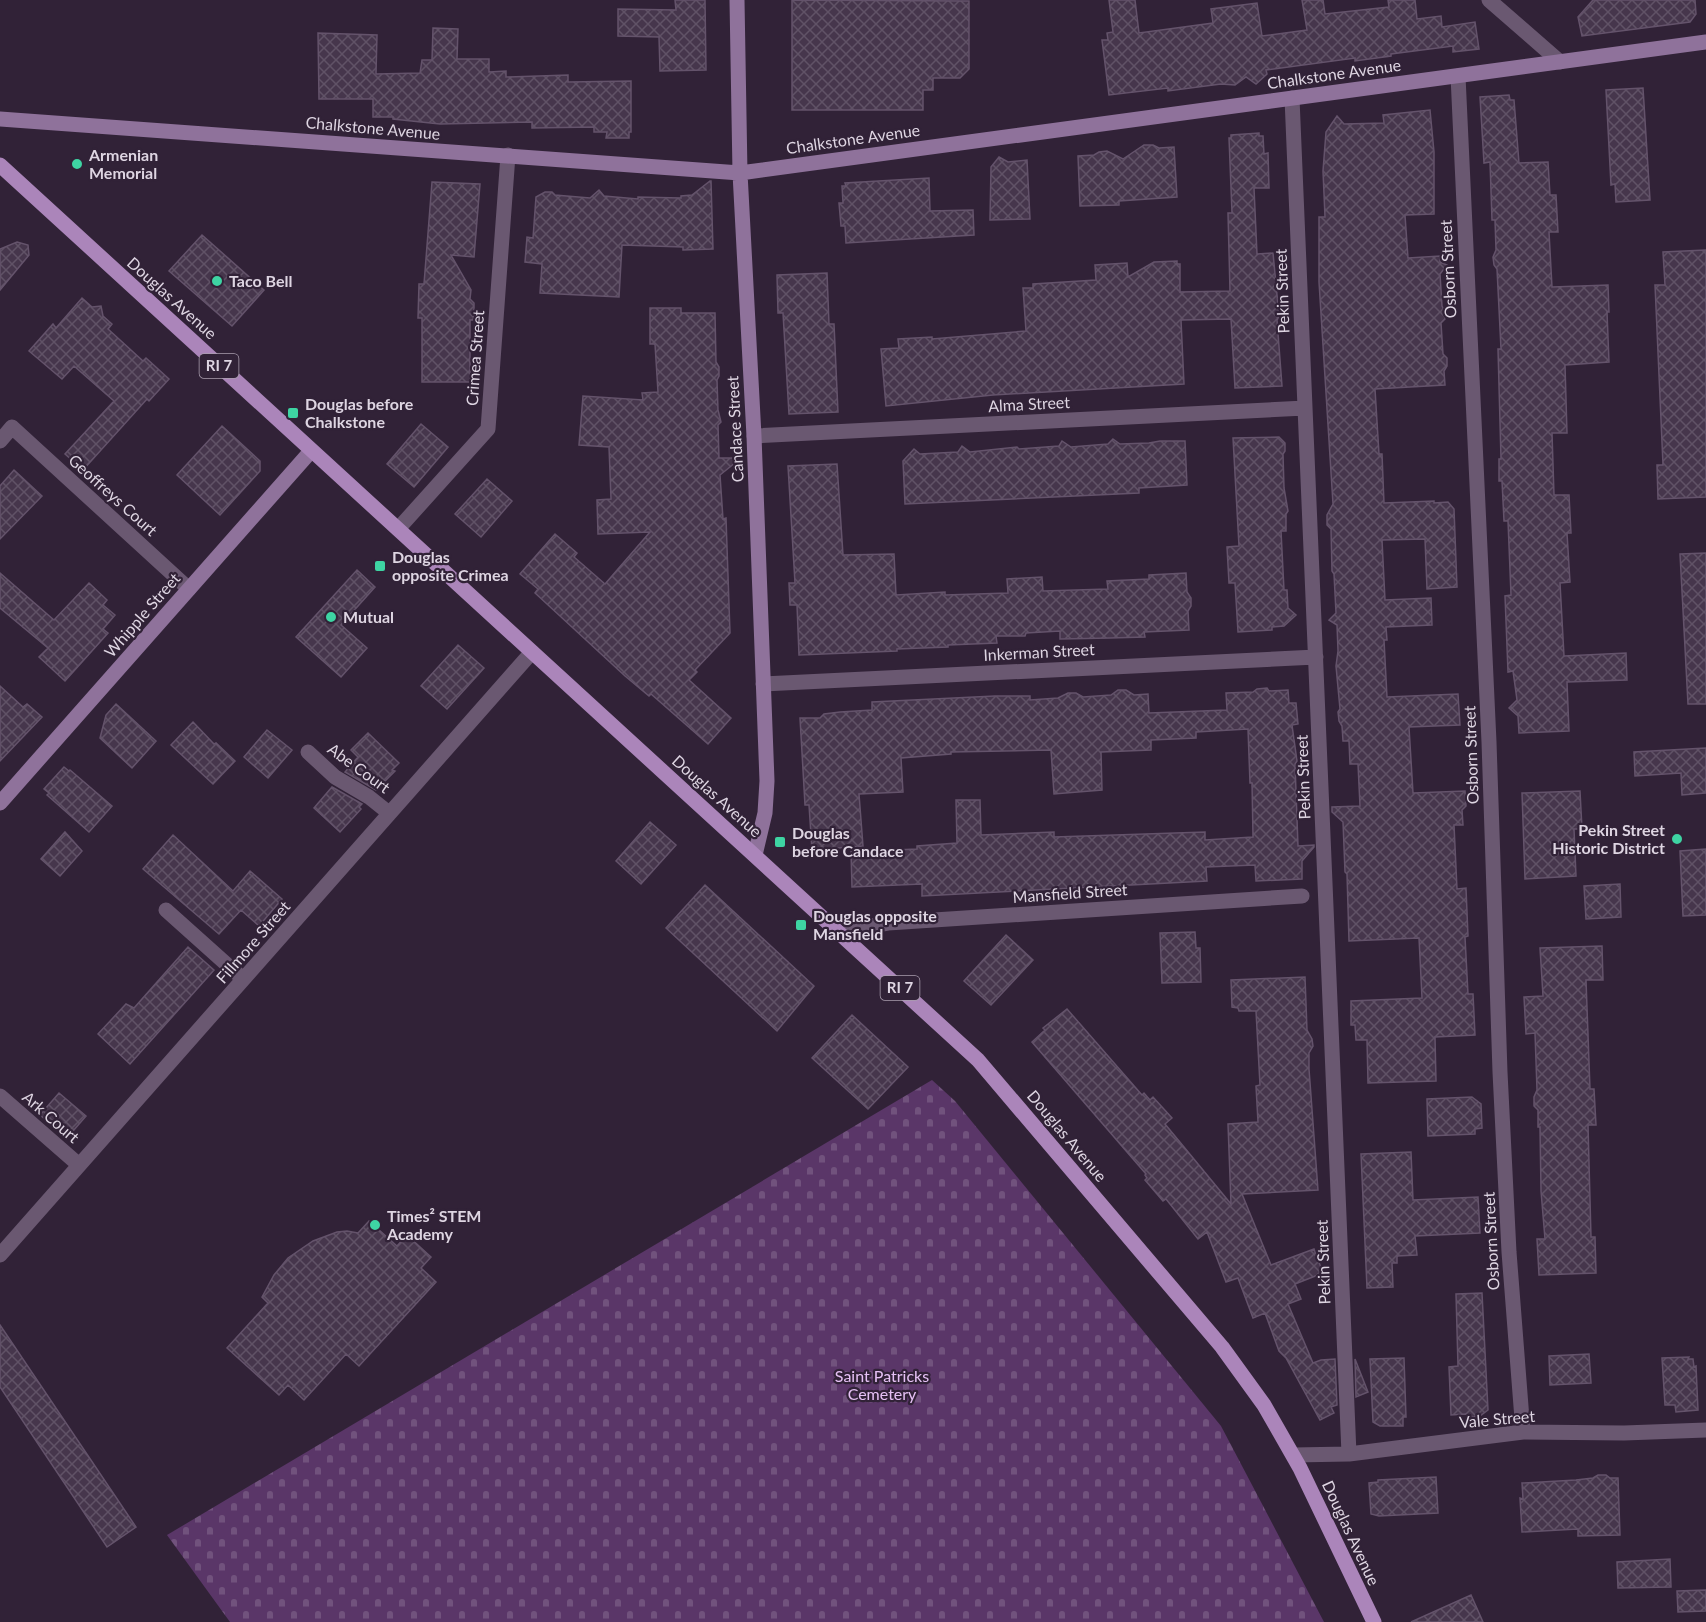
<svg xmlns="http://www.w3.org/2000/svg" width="1706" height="1622" font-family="Lato,sans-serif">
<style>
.cemetery{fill:url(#cemetery-stones)}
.building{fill:url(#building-cross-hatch);stroke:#64536b;stroke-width:1.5}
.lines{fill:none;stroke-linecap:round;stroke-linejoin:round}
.street{stroke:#6a5871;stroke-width:15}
.secondary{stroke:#8f729b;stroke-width:15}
.primary{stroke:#ab85ba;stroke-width:15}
.poi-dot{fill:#3ed4a3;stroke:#312237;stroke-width:2}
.labels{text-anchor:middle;stroke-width:4.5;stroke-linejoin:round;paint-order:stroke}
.shield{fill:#312237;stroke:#aa9faf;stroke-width:1.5}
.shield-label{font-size:15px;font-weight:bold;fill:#ded5e2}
.street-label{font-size:16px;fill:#ded5e2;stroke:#312237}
.poi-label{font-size:16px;font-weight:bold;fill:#ded5e2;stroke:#312237;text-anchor:start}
.park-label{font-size:16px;fill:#e6c1f5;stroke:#312237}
</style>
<defs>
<pattern id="cemetery-stones" width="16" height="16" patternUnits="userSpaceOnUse" patternTransform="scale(1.5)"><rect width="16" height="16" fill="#5a3668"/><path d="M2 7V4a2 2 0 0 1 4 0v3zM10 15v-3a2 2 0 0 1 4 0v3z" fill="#71527d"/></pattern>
<pattern id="building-cross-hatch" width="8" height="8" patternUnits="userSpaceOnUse" patternTransform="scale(1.5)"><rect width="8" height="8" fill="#46364c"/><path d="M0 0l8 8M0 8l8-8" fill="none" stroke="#605266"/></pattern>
</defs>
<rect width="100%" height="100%" fill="#312237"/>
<path class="cemetery" d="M932 1080 955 1101 1221 1426 1324 1622H230L167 1535Z"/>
<path class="building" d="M675 0H705L706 70 660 71 659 37 618 36V9L676 10Z
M792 0 969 1V69L960 78H933V90H923V110H792Z
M1109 0H1135L1139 33 1213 23 1211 9 1257 3 1262 36 1307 30 1302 0H1323L1325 14 1389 7 1388 0H1415L1417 19 1441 16 1442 27 1475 22 1479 49 1453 52V46L1391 54V56L1355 61V58L1266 70 1267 74 1256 84 1246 77 1235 85 1221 84 1168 91V88L1109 95 1102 40H1108L1107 33 1113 32Z
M1593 0H1695L1696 14 1690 22 1582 36 1578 17Z
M433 28 458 29 457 59H489V72L506 71V77L568 75V82L631 81V132H629V138H606L607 132H594V127L532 128V122L440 124 393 119V117H373V99H319L318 33 377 35 376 74 420 73 422 60H432Z
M1643 88 1650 200 1616 202 1615 184 1611 185 1606 90Z
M1509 95 1510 100H1514L1519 163 1548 162 1550 195H1556L1558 232H1549L1552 287 1608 285 1609 312H1607L1609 362 1565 365 1567 433H1552L1554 495H1569L1571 533H1567L1570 582 1560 583 1564 656 1626 653 1627 680 1567 682 1569 731 1519 733 1518 716 1509 708 1517 700 1513 671 1508 672 1505 596 1511 595 1508 521H1504L1502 481H1499V459H1501L1498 349H1501L1497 269 1494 265 1493 257 1496 250 1495 220H1492L1490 162 1484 163 1480 97Z
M1430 110 1434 152V214L1405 215 1408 258 1440 256V262L1447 265 1440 274 1442 306 1444 310 1445 319 1441 323 1443 354 1447 358V366L1444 371 1445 385 1375 389 1379 454H1382L1384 503 1434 501V503L1448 502 1454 509 1457 587 1427 589 1425 539 1382 540 1385 600 1431 598 1432 625 1386 627 1387 640H1384L1387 697 1458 694 1460 725 1409 727 1413 793 1465 791 1466 806 1462 810 1463 825H1454L1457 889 1466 888 1468 936 1465 937 1468 994H1473L1475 1035 1435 1037 1436 1081 1368 1083 1367 1040H1356L1355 1025H1351V1001L1422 998 1419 938 1349 941 1347 874 1345 872 1343 822 1332 812V807L1360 806 1358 764H1350L1349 741H1343L1342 726 1339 721 1338 712 1340 709 1336 666 1338 651 1337 625 1329 620 1336 613 1334 574 1332 571 1331 529 1327 525V515L1333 504 1319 282V217H1325L1323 171 1326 132 1337 116 1344 124 1384 123 1383 115Z
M1259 133V136H1263L1264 154 1268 153 1269 188H1254L1257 254 1273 253 1278 305 1279 317 1277 320 1282 386 1235 388 1231 319 1181 320 1184 384 993 395 886 406 881 349 899 348 898 339 932 337V339L1026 331 1023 288H1033V284L1096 280 1095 265 1127 263 1128 277 1154 262 1177 261V264H1180V292L1230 291 1228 213H1232L1229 138H1231V135Z
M1144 145H1153L1159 148 1174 147 1177 197 1119 201V205L1080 206 1078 156 1094 155 1099 152 1107 151 1123 159Z
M999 157 1008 162 1027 160 1030 219 990 220 991 167Z
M929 178 930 211 973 210 974 235 846 243 845 226H841L839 203H843L842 186H846L845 183Z
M710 181H711L713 249 683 250V247L622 245 619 297 540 293 542 264 525 262 527 237 533 238 536 197 545 192H552L555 195 590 198 599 190 604 196 638 199V197L681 198V196L692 195Z
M432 182 480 184 474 257 451 255 471 290 470 299 474 303V320H470V382H422V318H418L419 284H424Z
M202 235 264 290 232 326 169 271Z
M17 242 28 245 29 255 0 290V249Z
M1706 250V497L1658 499 1657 465H1663L1655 285H1665L1663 252Z
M827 273 829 324H834L838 412 789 414 783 313H778L777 275Z
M82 298 92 307 101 306 103 316 112 324 108 329 143 361 146 358 169 379 149 401 147 399 83 470 65 454 114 401 74 366 62 379 29 351 53 324 56 328Z
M650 308H681V313H715L716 362 719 367V376L717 380 718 410 721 422 718 425 719 458H741L720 475 723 519 726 518 730 633 695 670 697 672 689 680 731 718 708 744 651 694 649 696 625 676 535 593 538 589 520 574 555 534 577 553 574 557 605 584 650 532 598 534 597 500 611 499 609 447 579 445 583 396 643 400 642 393 658 392 655 344H650Z
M421 424 448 447 414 487 387 464Z
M222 426 260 461V471L220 515 177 475Z
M1279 437 1285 443V451L1283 454 1284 488 1288 511 1286 514V531H1281L1284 590H1287L1288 608 1296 615 1284 626 1272 627V630L1238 632 1235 583H1229L1227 547 1239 546 1233 438Z
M1113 439 1120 444 1149 443 1160 441H1185L1187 485 1139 488V493L905 504 903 461 914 449 920 454 958 452 962 446 970 452 1017 447 1019 449 1059 446 1062 441 1071 447 1108 444Z
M837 464 843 555 894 554 896 595 945 592V595L1008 593 1007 579 1042 577 1043 591 1108 589 1107 581 1149 579V575L1186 573 1187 592 1191 598V606L1188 611 1189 630 1144 632 1145 637 1110 638 1060 639V631L1026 633 1025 636H996L997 643 948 645V647L897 649V651L799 655 797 605H790L789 583H795L788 466Z
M14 470 42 496 0 539V486Z
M487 479 512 501 481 537 455 514Z
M1706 553V704H1688L1680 554Z
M357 570 375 587 341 625 367 648 341 677 296 637Z
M0 573 54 620 89 583 107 600 103 605 115 615 103 629 108 633 65 681 39 657 48 648 0 608Z
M458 645 484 668 447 709 421 686Z
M0 686 23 707 27 704 42 717 0 761Z
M1267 688 1269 691 1288 690 1289 703H1296L1298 724 1292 725 1297 761 1295 764 1298 846 1314 845V847L1302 861V879L1256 881 1255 865 1206 867 1207 881 922 896V884L852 887 851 852 917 849V846L957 843 956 800H980L981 835 1054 832V837L1205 832V840L1253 837 1252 783H1250L1248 729 1196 732V738L1151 740V750L1101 752 1102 790 1054 794 1051 750 951 752V754L901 758 903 792 859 794 863 846 812 850 809 805H805L800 718H820L824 714 840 712 872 710V702L995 696H1030V700L1058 698 1068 693H1076L1083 697 1111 695 1118 690H1126L1134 695 1148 694 1149 713 1227 710 1226 693 1253 692 1257 689Z
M116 704 156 741 132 768 100 738 106 715Z
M193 722 214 744 216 743 235 761 213 784 171 745Z
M267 730 292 750 268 778 244 757Z
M368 733 399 763 392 770 395 771 376 790 345 772 358 757 351 750Z
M1706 748V793L1682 795 1681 773 1635 776 1634 752Z
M64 767 69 771 70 770 112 806 89 832 47 795 49 793 44 789Z
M332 787 362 804 359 807 361 809 340 832 314 808Z
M1580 791 1582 829H1574L1576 876 1525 879 1522 793Z
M650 822 676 845 641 884 616 861Z
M65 832 82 851 60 876 41 859Z
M173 835 233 891 250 871 282 899 259 926 241 910 219 934 143 869Z
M1706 849V915L1683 916 1680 851Z
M1620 884 1621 917 1586 919 1584 886Z
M705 885 814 986 777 1031 666 928Z
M1195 932 1196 948H1200L1201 982 1162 983 1160 933Z
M1006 935 1033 960 991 1005 964 981Z
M1602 946 1603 980H1586L1590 1089H1594L1596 1125H1588L1591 1237H1595L1596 1273 1539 1275 1537 1239H1545L1541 1191 1540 1127H1538V1110L1534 1106V1097L1537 1090 1535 1033 1526 1034 1524 997 1543 996 1540 948Z
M188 947 214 970 130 1064 98 1034 126 1004 134 1008Z
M1305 977 1307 1030 1312 1039 1313 1046 1309 1053V1069L1318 1190 1242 1194 1271 1265 1314 1249 1323 1273 1295 1284 1301 1299 1288 1304 1313 1363 1321 1360 1335 1359 1337 1405 1331 1407 1334 1413 1320 1420 1286 1358 1279 1351 1265 1313 1253 1318 1238 1278 1226 1282 1207 1232 1198 1239 1166 1199 1163 1201 1145 1180 1147 1178 1145 1175 1146 1174 1032 1042 1045 1030 1043 1028 1067 1009 1142 1095 1144 1093 1150 1100 1153 1097 1172 1118 1165 1124 1231 1204 1228 1124 1258 1122 1256 1086 1260 1085 1256 1011H1239L1238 1008 1232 1007 1231 980Z
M852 1015 908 1067 868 1109 812 1058Z
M59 1093 86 1116 67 1138 40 1115Z
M1472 1097 1481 1104 1482 1128 1475 1129V1134L1428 1136 1427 1099Z
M1411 1152 1413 1200 1478 1197 1480 1233 1415 1236 1417 1255 1397 1256V1263H1392L1393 1287 1367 1288 1361 1154Z
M369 1221 397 1246 407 1235 431 1257 421 1268 436 1282 359 1366 346 1354 304 1400 288 1385 279 1395 227 1348 268 1303 262 1297 274 1275 288 1258 313 1241 337 1232 347 1231 358 1233Z
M1482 1293 1488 1410 1480 1416 1473 1417 1466 1414 1451 1415 1449 1367 1458 1366 1456 1294Z
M0 1325 136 1527 107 1547 0 1387Z
M1589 1354 1591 1383 1550 1385 1549 1356Z
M1689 1357 1688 1359H1693L1694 1367 1696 1366 1698 1410 1676 1412 1675 1405H1665L1662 1358Z
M1404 1358 1406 1417H1403V1426H1380L1373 1422 1370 1359Z
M1355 1359 1368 1392 1356 1397Z
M1598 1475H1606L1610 1478H1618L1620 1535 1578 1536V1529L1522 1532 1520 1498 1523 1499 1522 1483 1576 1480 1593 1478Z
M1436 1477 1438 1513 1379 1516 1371 1514 1369 1483 1378 1482V1480Z
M1670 1559 1671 1587 1618 1588 1617 1562Z
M1706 1590V1611L1678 1612 1677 1591Z
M1471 1595 1483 1622H1411Z"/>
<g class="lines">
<path class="street" d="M1489 0 1560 62
M1458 76 1489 742 1500 1072 1509 1252 1523 1432
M1292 98 1349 1454
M754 436 1305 408
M0 441 12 427 189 589
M398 529 488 429 508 155
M763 684 1316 657
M308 752 335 777 369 797 389 813
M166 910 243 979
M842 935 871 926 888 923 1302 896
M0 1096 79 1165
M0 1255 532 652
M1293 1455 1349 1454 1523 1432 1624 1433 1706 1430"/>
<path class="secondary" d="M737 0 740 173 754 436 767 781 765 813 755 855
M0 119 740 173 1706 42
M0 803 311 451"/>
<path class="primary" d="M0 165 978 1060 1222 1347 1264 1405 1300 1468 1374 1622"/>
</g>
<g class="poi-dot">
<circle cx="77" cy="164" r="6"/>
<circle cx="217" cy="281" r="6"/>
<rect x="287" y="407" width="12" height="12" rx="3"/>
<rect x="374" y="560" width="12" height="12" rx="3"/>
<circle cx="331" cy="617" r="6"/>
<circle cx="1677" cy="839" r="6"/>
<rect x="774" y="836" width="12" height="12" rx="3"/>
<rect x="795" y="919" width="12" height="12" rx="3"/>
<circle cx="375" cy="1225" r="6"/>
</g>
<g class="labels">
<g class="shield">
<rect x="199.5" y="354" width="39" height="24" rx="4.5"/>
<rect x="880.5" y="976" width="39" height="24" rx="4.5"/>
</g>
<g class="shield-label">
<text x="219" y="371">RI 7</text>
<text x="900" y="993">RI 7</text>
</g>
<g class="street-label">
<text transform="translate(1334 74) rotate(-8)" y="6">Chalkstone Avenue</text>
<text transform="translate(373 128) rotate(5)" y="6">Chalkstone Avenue</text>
<text transform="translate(853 139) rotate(-8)" y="6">Chalkstone Avenue</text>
<text transform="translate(1448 269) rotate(-93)" y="6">Osborn Street</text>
<text transform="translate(1282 291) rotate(-92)" y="6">Pekin Street</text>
<text transform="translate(172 298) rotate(42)" y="6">Douglas Avenue</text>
<text transform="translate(475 358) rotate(-86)" y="6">Crimea Street</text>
<text transform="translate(1029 404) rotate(-3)" y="6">Alma Street</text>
<text transform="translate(735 429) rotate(-93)" y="6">Candace Street</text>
<text transform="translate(113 495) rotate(42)" y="6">Geoffreys Court</text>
<text transform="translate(142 615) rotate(-49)" y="6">Whipple Street</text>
<text transform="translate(1039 652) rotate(-3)" y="6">Inkerman Street</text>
<text transform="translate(1471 755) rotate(-92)" y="6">Osborn Street</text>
<text transform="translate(359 768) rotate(36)" y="6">Abe Court</text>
<text transform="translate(1303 777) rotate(-92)" y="6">Pekin Street</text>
<text transform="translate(717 796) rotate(42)" y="6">Douglas Avenue</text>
<text transform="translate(1070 893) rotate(-4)" y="6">Mansfield Street</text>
<text transform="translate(253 942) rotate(-49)" y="6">Fillmore Street</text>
<text transform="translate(51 1117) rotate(41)" y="6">Ark Court</text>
<text transform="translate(1067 1136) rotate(50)" y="6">Douglas Avenue</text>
<text transform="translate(1491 1241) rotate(-93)" y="6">Osborn Street</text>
<text transform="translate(1323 1262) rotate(-92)" y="6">Pekin Street</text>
<text transform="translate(1497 1419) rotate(-5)" y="6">Vale Street</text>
<text transform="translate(1351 1533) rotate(65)" y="6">Douglas Avenue</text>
</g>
<g class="poi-label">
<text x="89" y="161">Armenian<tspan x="89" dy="18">Memorial</tspan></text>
<text x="229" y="287">Taco Bell</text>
<text x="305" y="410">Douglas before<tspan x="305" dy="18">Chalkstone</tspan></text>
<text x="392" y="563">Douglas<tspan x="392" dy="18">opposite Crimea</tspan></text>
<text x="343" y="623">Mutual</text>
<text x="1665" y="836" text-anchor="end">Pekin Street<tspan x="1665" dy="18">Historic District</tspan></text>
<text x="792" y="839">Douglas<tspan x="792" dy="18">before Candace</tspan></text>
<text x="813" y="922">Douglas opposite<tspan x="813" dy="18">Mansfield</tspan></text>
<text x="387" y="1222">Times² STEM<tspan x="387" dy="18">Academy</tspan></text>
</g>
<g class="park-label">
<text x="882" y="1382">Saint Patricks<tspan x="882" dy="18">Cemetery</tspan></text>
</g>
</g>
</svg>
